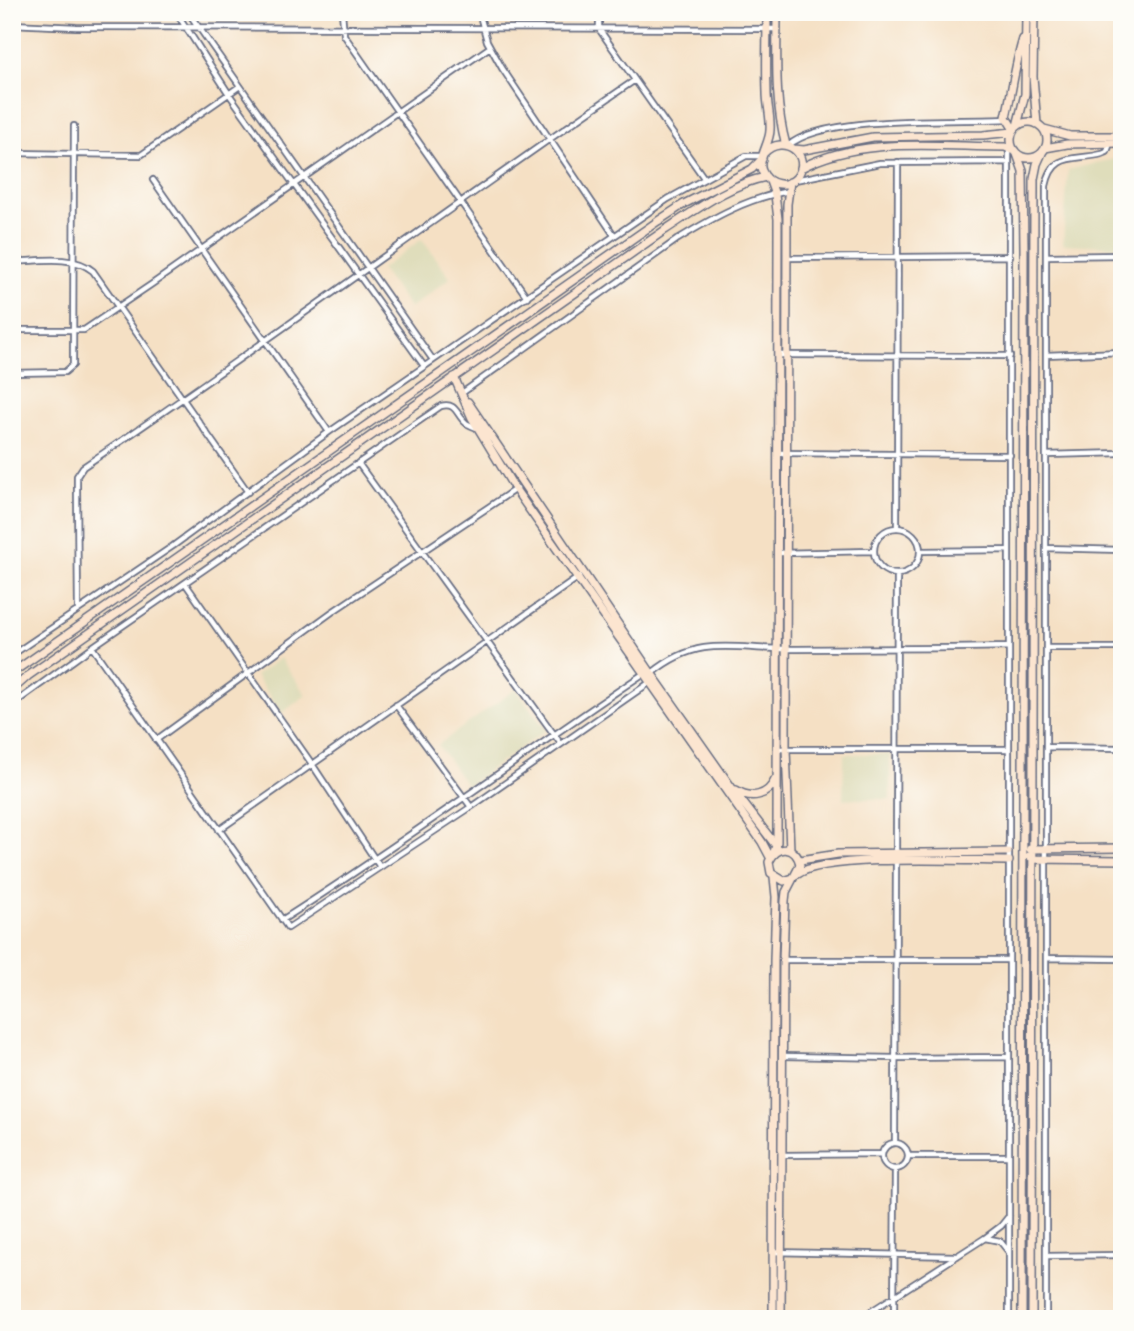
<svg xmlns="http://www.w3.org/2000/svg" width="1134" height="1331" font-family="'Old Standard TT',serif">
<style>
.built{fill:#dfddbb}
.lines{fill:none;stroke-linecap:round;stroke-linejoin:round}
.street-casing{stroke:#676d82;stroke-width:8}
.secondary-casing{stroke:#676d82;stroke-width:10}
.street{stroke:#fff;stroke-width:4.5}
.secondary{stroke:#fce5d0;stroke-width:7}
</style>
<rect width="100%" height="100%" fill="#fdfcf7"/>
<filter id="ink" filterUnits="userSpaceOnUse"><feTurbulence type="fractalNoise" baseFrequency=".0143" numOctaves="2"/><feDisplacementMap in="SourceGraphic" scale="14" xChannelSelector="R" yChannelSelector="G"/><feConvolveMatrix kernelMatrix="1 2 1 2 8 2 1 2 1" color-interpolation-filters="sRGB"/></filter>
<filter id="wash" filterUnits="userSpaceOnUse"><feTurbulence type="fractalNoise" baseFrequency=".00686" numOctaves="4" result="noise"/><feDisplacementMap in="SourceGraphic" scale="28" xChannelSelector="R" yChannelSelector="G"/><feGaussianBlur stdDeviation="1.57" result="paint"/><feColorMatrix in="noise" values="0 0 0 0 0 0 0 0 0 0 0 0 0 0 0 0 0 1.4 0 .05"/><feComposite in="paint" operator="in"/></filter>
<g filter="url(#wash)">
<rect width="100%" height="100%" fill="#f5e0c4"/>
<path class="built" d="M1122 157V247L1063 244 1068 170Z
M422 239 450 278 410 308 381 269Z
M280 658 306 695 282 713 255 676Z
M516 689 546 730 467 786 438 745Z
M844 754H890V799H843Z"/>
</g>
<g filter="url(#ink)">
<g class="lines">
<defs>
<path id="street" d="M176 12 229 94 424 366
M188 12 433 360
M342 12 344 35 527 297
M479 12 487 41 502 68 614 235
M599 12V29L704 178
M12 24 76 27 777 29
M788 146C824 114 956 122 1006 119
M12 153 141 155 240 86
M153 180 329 432
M795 180 880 163 1009 162
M1046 256 1122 255
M787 258 1010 256
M12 262C38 261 73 254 93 271L248 492
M12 330H84L152 284 490 47
M778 355 1010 356
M1046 355 1122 352
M12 373 65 372 73 365 74 126
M462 393 678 239C714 217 748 198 789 191
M778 453 1010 455
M1046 455 1122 453
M358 463 561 744
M874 551a23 23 0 1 1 46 0a23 23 0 1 1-46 0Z
M897 528 898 162
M1046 548 1122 550
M920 551 1009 550
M778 553 873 551
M185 583 312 764 380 867
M78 610 77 487V476L83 467C269 342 449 207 635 80
M92 647 288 928 471 807 649 683 650 680
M1046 648H1122
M12 655 173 546 329 432 668 199 746 156H762
M652 673C667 661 685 651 704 648 729 644 754 649 779 649 856 648 932 649 1009 647
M12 705 92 647 441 406C457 402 456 415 466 423 467 424 476 428 478 428
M396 705 471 807
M156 740 332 612 517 488
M1046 747 1122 748
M777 749H1009
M219 830 579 577
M282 920C405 842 522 755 643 674H646
M1046 958 1122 959
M783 960H1009
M783 1056 895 1058 1009 1057
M882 1156a13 13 0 1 1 26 0a13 13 0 1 1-26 0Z
M895 1143 897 575
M783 1155 882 1154
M908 1156H1009
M1008 1251 1000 1241 985 1238 1001 1226 1009 1216
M773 1252 957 1256
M1046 1256 1122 1255
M859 1319 985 1238
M894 1319 895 1170
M1009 1319V149L1011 143
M1046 1319V186C1053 151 1075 161 1102 154L1107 152 1110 143"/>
<path id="secondary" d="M777 12C777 58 774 101 786 145
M1034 12 1033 77 1037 124
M1011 140a18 18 0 1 1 36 0a18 18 0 1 1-36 0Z
M1017 126 1025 94 1026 12
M1044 129 1070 136H1122
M1014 130 1006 117C1012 91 1015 65 1023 39
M1045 148 1067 144 1122 143
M794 149 804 150 873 137 983 135 1013 132
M764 153C784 132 813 156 797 177 787 189 768 185 762 171 757 159 770 143 770 130 771 118 767 105 767 93 766 66 767 39 767 12
M1017 154 1023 171 1024 250 1022 1319
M801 168C861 136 939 147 1005 147L1015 151
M770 181 775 195 778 219 777 842 774 852
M454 377 472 418 515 489 762 842 770 857
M468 402 649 670 734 791 777 847
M12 673 658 221 684 204 752 169 762 159
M12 690 28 676 665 230C696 210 729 184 766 177
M736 790C751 800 768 796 775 780
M1030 849 1122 848
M790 850 786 749 787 204 790 182
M1029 856 1033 859 1122 860
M800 860 838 854 1008 852
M798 874C826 854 968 861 1009 861
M773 1319 774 960 776 897 774 877
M781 1319 783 960 785 901 786 892 800 865C797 845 776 844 769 862L771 873 784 881 793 878
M1032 1319 1034 179 1037 164 1043 151"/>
</defs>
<use href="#street" class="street-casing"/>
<use href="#secondary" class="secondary-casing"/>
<use href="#street" class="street"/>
<use href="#secondary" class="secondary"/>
</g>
</g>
<rect width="1134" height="1331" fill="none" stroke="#fdfcf7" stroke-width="42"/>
</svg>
